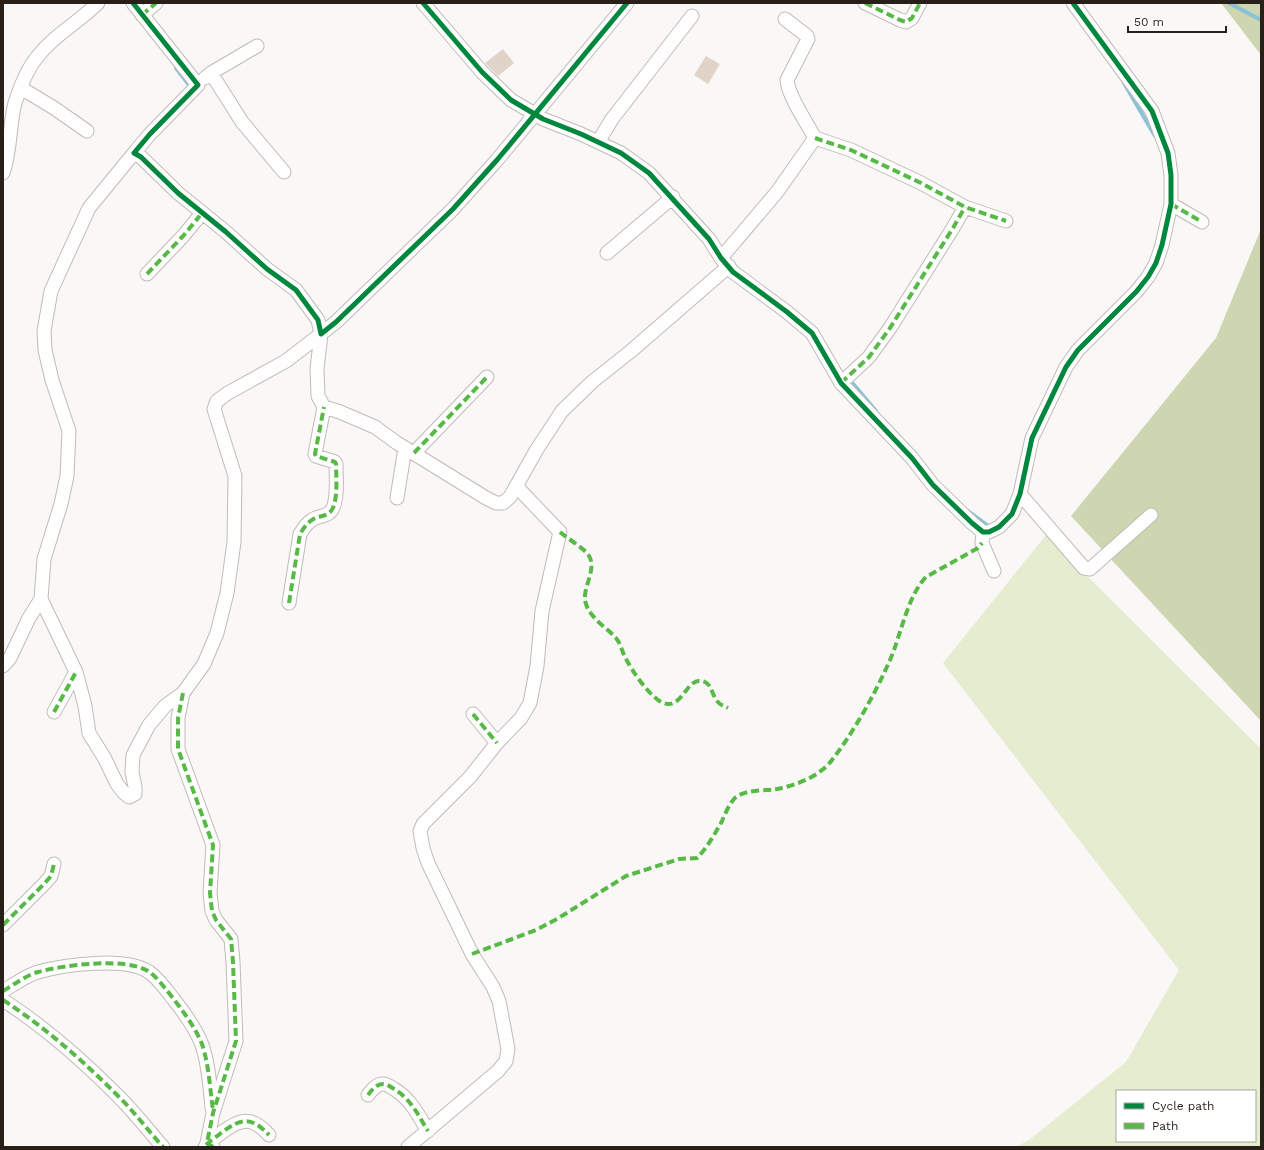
<svg xmlns="http://www.w3.org/2000/svg" width="1264" height="1150" font-family="'Work Sans',sans-serif">
<style>
.green{fill:#e5ecd0;fill-rule:evenodd}
.forest{fill:#cdd6b0}
.lines{fill:none;stroke-linecap:round;stroke-linejoin:round}
.stream{stroke:#88c1d8;stroke-width:4}
.building{fill:#e0d4c9}
.minor-casing{stroke:#c0bbb6;stroke-width:15}
.minor{stroke:#fefefe;stroke-width:13}
.quiet{stroke:#58b947;stroke-width:4;stroke-dasharray:8 4;stroke-linecap:butt}
.cycleway-casing{stroke:#fff;stroke-width:8}
.cycleway{stroke:#00873e;stroke-width:5}
</style>
<rect width="100%" height="100%" fill="#faf8f6"/>
<path class="green" d="M1046 535 1261 749V1147H1016L1029 1140 1126 1062 1179 970 943 663ZM1117 1091H1255V1141H1117Z"/>
<path class="forest" d="M1221 3H1261V55Z
M1261 229V721L1071 516 1216 338Z"/>
<g class="lines">
<path class="stream" d="M1229 3 1261 20
M176 68 190 86
M1124 83 1155 136
M849 379 876 411
M968 511 987 525"/>
</g>
<path class="building" d="M503 49 514 63 498 76 485 63Z
M706 56 720 64 708 84 694 75Z"/>
<g class="lines">
<defs>
<path id="minor" d="M133 3 198 85 150 134 134 153 141 157 178 193 226 232 267 269 296 290 318 320 321 334 336 322 453 209 497 160 627 3
M423 3 482 72 511 100 543 119 581 134 621 153 649 173 709 239 721 258 733 272 787 312 812 333 841 383 912 458 933 485 972 523 983 532H989L999 527 1012 514 1020 494 1032 438 1066 367 1078 350 1136 292 1148 277 1156 263 1162 245 1171 204V175L1168 153 1152 111 1073 3
M865 3 900 20 906 22 912 18 920 3
M142 15 156 3
M785 19 807 36 808 39 787 80C788 96 807 123 815 138L851 150 921 183 965 207 1006 221
M211 73 242 122 284 172
M205 78 211 73 257 46
M21 88 54 108 87 131
M598 142 612 119 692 16
M3 173C11 151 9 126 15 103 20 87 27 69 38 56 54 35 79 22 98 3
M1171 204 1202 222
M607 253 673 197
M721 258 777 192 815 138
M147 274 184 235 202 213
M321 334 317 369 318 396 324 407 340 412 375 427 397 443 486 498 496 503H503L510 497 537 449 562 411 592 382 631 351 729 266
M841 383 869 357 890 328 953 228 965 207
M414 453 487 377
M1020 494 1084 568 1090 569 1151 515
M397 498 405 448
M983 532 982 543 994 571
M41 599 76 672 85 706 89 733 105 759 117 784 124 793 129 797 135 794V787L132 772 133 755 149 725 165 706 183 693 204 664 217 633 227 593 234 542 235 476 214 409 217 401 228 393 286 361 321 334
M289 603 300 534C303 529 307 523 312 520 317 516 324 517 329 513 339 506 336 475 336 464L335 462 316 456 315 454 324 407
M3 666 10 658 29 618 41 599 44 559 61 504 67 476 69 431 52 380 45 350 44 331 51 291 89 208 134 153
M183 693 178 718V749L213 845 210 893 212 911 216 920 231 939 233 962 236 1041 213 1113 207 1143 213 1147
M54 712 76 672
M473 714 497 743
M3 925 44 884 51 876 54 864
M3 991C13 985 27 975 38 972 64 965 125 956 149 972 159 979 167 991 175 1001 186 1015 196 1029 202 1045 209 1065 210 1088 212 1108
M3 1000C43 1026 80 1058 114 1092 132 1109 147 1129 163 1147
M368 1095C371 1091 376 1084 383 1084 387 1084 391 1087 394 1089 411 1099 418 1115 428 1131
M205 1147C209 1141 216 1137 221 1133 241 1118 252 1116 269 1135
M408 1147 498 1071 506 1061 508 1049 499 1001 493 987 472 954 428 863 423 848 420 831 423 824 470 777 497 743 521 718 530 703 537 666 542 611 560 532 516 486"/>
</defs>
<use href="#minor" class="minor-casing"/>
<use href="#minor" class="minor"/>
<path class="quiet" d="M865 3 900 20 906 22 912 18 920 3
M142 15 156 3
M815 138 851 150 921 183 965 207 1006 221
M1171 204 1202 222
M147 274 184 235 202 213
M841 383 869 357 890 328 953 228 965 207
M414 453 487 377
M560 532C568 539 579 545 586 552 601 567 580 588 586 604 591 619 606 627 616 638 621 644 622 652 626 659 633 672 646 691 658 700 683 717 685 673 705 682 712 685 712 696 718 702 720 705 724 706 728 708
M289 603 300 534C303 529 307 523 312 520 317 516 324 517 329 513 339 506 336 475 336 464L335 462 316 456 315 454 324 407
M183 693 178 718V749L213 845 210 893 212 911 216 920 231 939 233 962 236 1041 213 1113 207 1143 213 1147
M54 712 76 672
M473 714 497 743
M3 925 44 884 51 876 54 864
M472 954 536 930 557 919 626 876 679 859 697 858C707 848 714 835 721 823 725 815 729 803 736 797 748 789 764 791 777 789 797 785 820 776 832 760 855 730 875 694 890 660 901 635 907 597 926 577L978 548 982 543
M3 991C13 985 27 975 38 972 64 965 125 957 148 971 157 977 163 986 169 993 182 1010 194 1025 202 1044 209 1065 210 1089 213 1110
M3 1000C43 1026 80 1058 114 1092 132 1109 147 1129 163 1147
M368 1095C371 1091 376 1084 383 1084 387 1084 391 1087 394 1089 411 1099 418 1115 428 1131
M206 1145C210 1141 216 1137 221 1133 241 1118 251 1116 269 1135"/>
<defs>
<path id="cycleway" d="M133 3 198 85 150 134 134 153 141 157 178 193 226 232 267 269 296 290 318 320 321 334 336 322 453 209 497 160 627 3
M423 3 482 72 511 100 543 119 581 134 621 153 649 173 709 239 721 258 733 272 787 312 812 333 841 383 912 458 933 485 972 523 983 532H989L999 527 1012 514 1020 494 1032 438 1066 367 1078 350 1136 292 1148 277 1156 263 1162 245 1171 204V175L1168 153 1152 111 1073 3"/>
</defs>
<use href="#cycleway" class="cycleway-casing"/>
<use href="#cycleway" class="cycleway"/>
</g>
<rect width="1264" height="1150" fill="none" stroke="#271f18" stroke-width="8"/>
<rect x="1116" y="1090" width="140" height="52" fill="#ffffff" stroke="#a9a5a3"/>
<rect x="1124" y="1103" width="20" height="6" fill="#00873e" stroke="#a9a5a3"/>
<text x="1152" y="1110" font-size="12" fill="#271f18">Cycle path</text>
<rect x="1124" y="1123" width="20" height="6" fill="#58b947" stroke="#a9a5a3"/>
<text x="1152" y="1130" font-size="12" fill="#271f18">Path</text>
<path d="M1128 26v6h98v-6" fill="none" stroke="#271f18" stroke-width="2"/>
<text x="1134" y="26" font-size="12" fill="#271f18" stroke="#ffffff" stroke-width="3" paint-order="stroke">50 m</text>
</svg>
